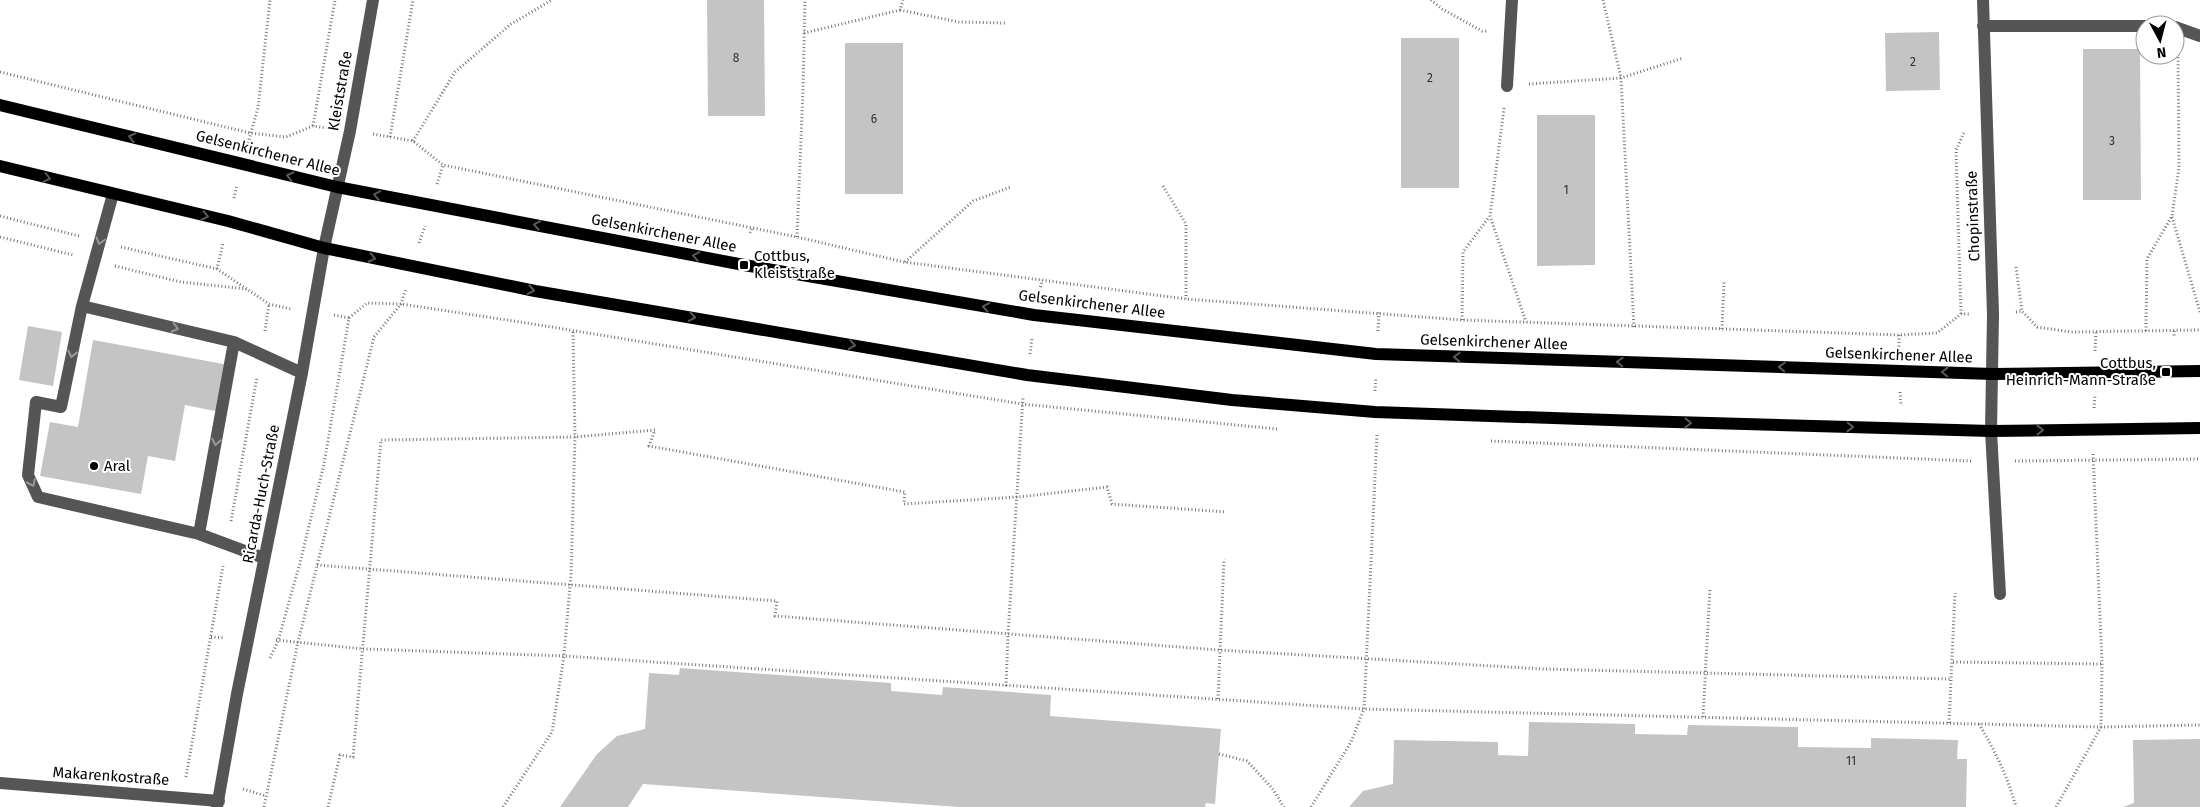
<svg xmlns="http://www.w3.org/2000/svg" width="2200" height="807" font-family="'Fira Sans',sans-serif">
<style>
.building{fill:#c4c4c4}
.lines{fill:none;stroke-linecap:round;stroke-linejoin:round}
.path{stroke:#777;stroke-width:3;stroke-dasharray:1 2.5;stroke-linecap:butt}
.minor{stroke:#555;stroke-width:12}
.major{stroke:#000;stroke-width:12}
.oneway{stroke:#595959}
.oneway2{stroke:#999}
.poi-dot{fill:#000;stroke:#fff;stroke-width:2}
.labels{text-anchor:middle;stroke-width:4;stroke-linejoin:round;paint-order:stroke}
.number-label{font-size:12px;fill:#313131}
.street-label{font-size:15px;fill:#000;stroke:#fff}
.poi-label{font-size:15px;fill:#000;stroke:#fff;text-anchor:start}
</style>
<rect width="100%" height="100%" fill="#fff"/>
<path class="building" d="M707 0H764L765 116H708Z
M1939 32 1940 90 1886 91 1885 33Z
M1401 38H1459V188H1401Z
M845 43H903V194H845Z
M2083 49H2140L2141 200H2083Z
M1537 115H1595V265L1537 266Z
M28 326 62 332 53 386 19 380Z
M93 340 229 365 220 412 185 405 175 461 148 456 141 494 40 476 50 422 78 427Z
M680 668 891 683V691L942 695 943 687 1051 695 1050 716 1221 729 1215 804 1206 803 1205 807H959L643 784 628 807H560L597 754 617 736 645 729 649 673 679 675Z
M1529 722 1635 724V734L1687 735 1688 725 1798 727V747L1871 748V738L1958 740 1957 759H1967L1966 807H1349L1363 791 1393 784 1394 740 1498 742V755L1528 756Z
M2200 739V807H2123L2134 803 2133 740Z"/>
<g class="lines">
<path class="path" d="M1431 0 1442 9 1482 31H1487
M900 10 959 22 1006 23
M804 33 900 10 903 0
M0 72 250 133 286 137 313 126 327 128
M1529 84 1621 78 1603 0
M1504 108 1490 216 1526 322
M313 126 335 0
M373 134 413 141 443 165 797 237 904 262 1186 299 1462 320 1899 335 1937 333 1961 314H1970
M390 137 413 0
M413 141 455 72 511 24 552 0
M248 143 258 108 270 0
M437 184 443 165
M1163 186 1186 224V299
M234 198 237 185
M0 216 79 236
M2172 217 2200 312
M750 233 752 228
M0 237 73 255
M797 237 803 90 805 0
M419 243 425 226
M121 247 217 269 269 304 291 309
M905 262 973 201 1011 187
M115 266 181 282 247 289
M2016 267 2022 311
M217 269 223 243
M1039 294 1042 280
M2016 312 2022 311 2037 327 2071 332 2200 330
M1961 314 1956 150 1964 133
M334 315 349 318
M1462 320 1463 252 1489 217
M1634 327 1621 78 1683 58
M1722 329 1724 281
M265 331 269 304
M1378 331 1379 312
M2146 331 2147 259 2172 216 2179 168 2178 52
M2174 331V338
M1899 335V349
M2095 351 2096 332
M1030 354 1032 338
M1375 391 1376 377
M1900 392 1901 406
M2094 408 2095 395
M1491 441 1971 461
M2015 461 2200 459
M231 521 257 377
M317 565 777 601 775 616 1219 650 1543 669 1950 679
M211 637 225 638
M276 640 364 649 564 656 1364 709 2101 727 2200 725
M270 658 278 641 300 563 324 464 349 318 367 303 401 304 527 323 1022 404 1277 429
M1953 662 2102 664
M1006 686 1008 635 1023 397
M1218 699 1224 559
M1703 717 1710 588
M1949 723 1955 593
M1979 724C1995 751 2008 777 2016 807
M1219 754 1247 761 1272 788 1284 807
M186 777 223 566
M243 789 266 796
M264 807 298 642 374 337 401 304 406 288
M328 807 340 755 353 757 381 440 575 437 655 430 649 446 905 492 904 504 1018 497 1107 487 1112 504 1226 512
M503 807 552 732 564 656 571 574 575 437 573 331
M1311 807 1351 742 1364 709 1377 434
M2056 807 2101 727 2102 664 2093 452"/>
<path class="minor" d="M1983 0 1993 314 1991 431 2000 594
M1983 26H2145
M2175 27 2200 36
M1507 86 1512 0
M113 194 82 306 234 342 199 534
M82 306 61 407 36 402 28 475 38 497 199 534 264 558
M234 342 302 373
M0 783 219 801
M217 807 237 694 302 373 324 248 350 131 373 0"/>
<path class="major" d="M0 105 337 187 744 265 1034 315 1376 354 1993 374 2200 371
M0 166 228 221 324 248 535 291 1027 375 1232 400 1375 412 1639 421 1991 431 2200 428"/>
</g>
<defs><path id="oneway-chevron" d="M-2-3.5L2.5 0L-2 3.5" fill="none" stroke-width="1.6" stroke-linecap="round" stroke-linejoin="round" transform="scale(1.25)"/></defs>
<g class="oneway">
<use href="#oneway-chevron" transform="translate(132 137) rotate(-166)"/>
<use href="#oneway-chevron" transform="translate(290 176) rotate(-166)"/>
<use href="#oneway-chevron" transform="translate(47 178) rotate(14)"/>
<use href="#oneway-chevron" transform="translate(377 195) rotate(-169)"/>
<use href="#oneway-chevron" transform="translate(205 216) rotate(13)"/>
<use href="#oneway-chevron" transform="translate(537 225) rotate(-169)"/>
<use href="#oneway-chevron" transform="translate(696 256) rotate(-169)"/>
<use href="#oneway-chevron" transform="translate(372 258) rotate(12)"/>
<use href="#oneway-chevron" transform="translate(531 290) rotate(11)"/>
<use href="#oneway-chevron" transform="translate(986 307) rotate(-170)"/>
<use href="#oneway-chevron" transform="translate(692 317) rotate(10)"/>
<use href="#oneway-chevron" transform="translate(852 345) rotate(10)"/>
<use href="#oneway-chevron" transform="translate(1457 357) rotate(-178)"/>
<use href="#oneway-chevron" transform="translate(1620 362) rotate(-178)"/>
<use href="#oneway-chevron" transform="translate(1782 367) rotate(-178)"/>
<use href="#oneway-chevron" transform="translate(1945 372) rotate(-179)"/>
<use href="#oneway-chevron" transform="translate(1688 423) rotate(1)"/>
<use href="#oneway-chevron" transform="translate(1850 427) rotate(1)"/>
<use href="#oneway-chevron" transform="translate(2040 430) rotate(-1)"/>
</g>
<g class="oneway2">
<use href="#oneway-chevron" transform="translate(100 241) rotate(106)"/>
<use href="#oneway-chevron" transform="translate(175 328) rotate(14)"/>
<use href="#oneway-chevron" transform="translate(72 354) rotate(102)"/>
<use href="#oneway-chevron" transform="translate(216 442) rotate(100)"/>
<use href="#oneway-chevron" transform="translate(32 483) rotate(66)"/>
</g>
<g class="poi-dot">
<rect x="739" y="260" width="10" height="10" rx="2.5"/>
<rect x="2161" y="367" width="10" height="10" rx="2.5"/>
<circle cx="94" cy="466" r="5"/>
</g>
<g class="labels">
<g class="number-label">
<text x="736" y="62">8</text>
<text x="1913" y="66">2</text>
<text x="1430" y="82">2</text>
<text x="874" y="123">6</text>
<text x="2112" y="145">3</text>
<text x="1566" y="194">1</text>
<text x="1851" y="765">11</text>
</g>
<g class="street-label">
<text transform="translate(340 91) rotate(-80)" y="5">Kleiststraße</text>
<text transform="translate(268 153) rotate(14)" y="5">Gelsenkirchener Allee</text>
<text transform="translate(1973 216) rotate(-92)" y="5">Chopinstraße</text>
<text transform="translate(664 233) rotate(11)" y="5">Gelsenkirchener Allee</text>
<text transform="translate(1092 304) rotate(7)" y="5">Gelsenkirchener Allee</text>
<text transform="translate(1494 342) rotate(2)" y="5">Gelsenkirchener Allee</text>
<text transform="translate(1899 355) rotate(2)" y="5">Gelsenkirchener Allee</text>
<text transform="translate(261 494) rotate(-79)" y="5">Ricarda-Huch-Straße</text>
<text transform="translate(111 776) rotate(4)" y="5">Makarenkostraße</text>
</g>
<g class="poi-label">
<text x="754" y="261">Cottbus,<tspan x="754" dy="17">Kleiststraße</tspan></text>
<text x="2156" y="368" text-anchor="end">Cottbus,<tspan x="2156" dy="17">Heinrich-Mann-Straße</tspan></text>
<text x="104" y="471">Aral</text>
</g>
</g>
<g transform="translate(2160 40) rotate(173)"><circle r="24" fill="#ffffff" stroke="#999999"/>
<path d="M0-4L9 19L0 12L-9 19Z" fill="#000000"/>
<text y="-8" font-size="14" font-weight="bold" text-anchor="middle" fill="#000000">N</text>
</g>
</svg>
